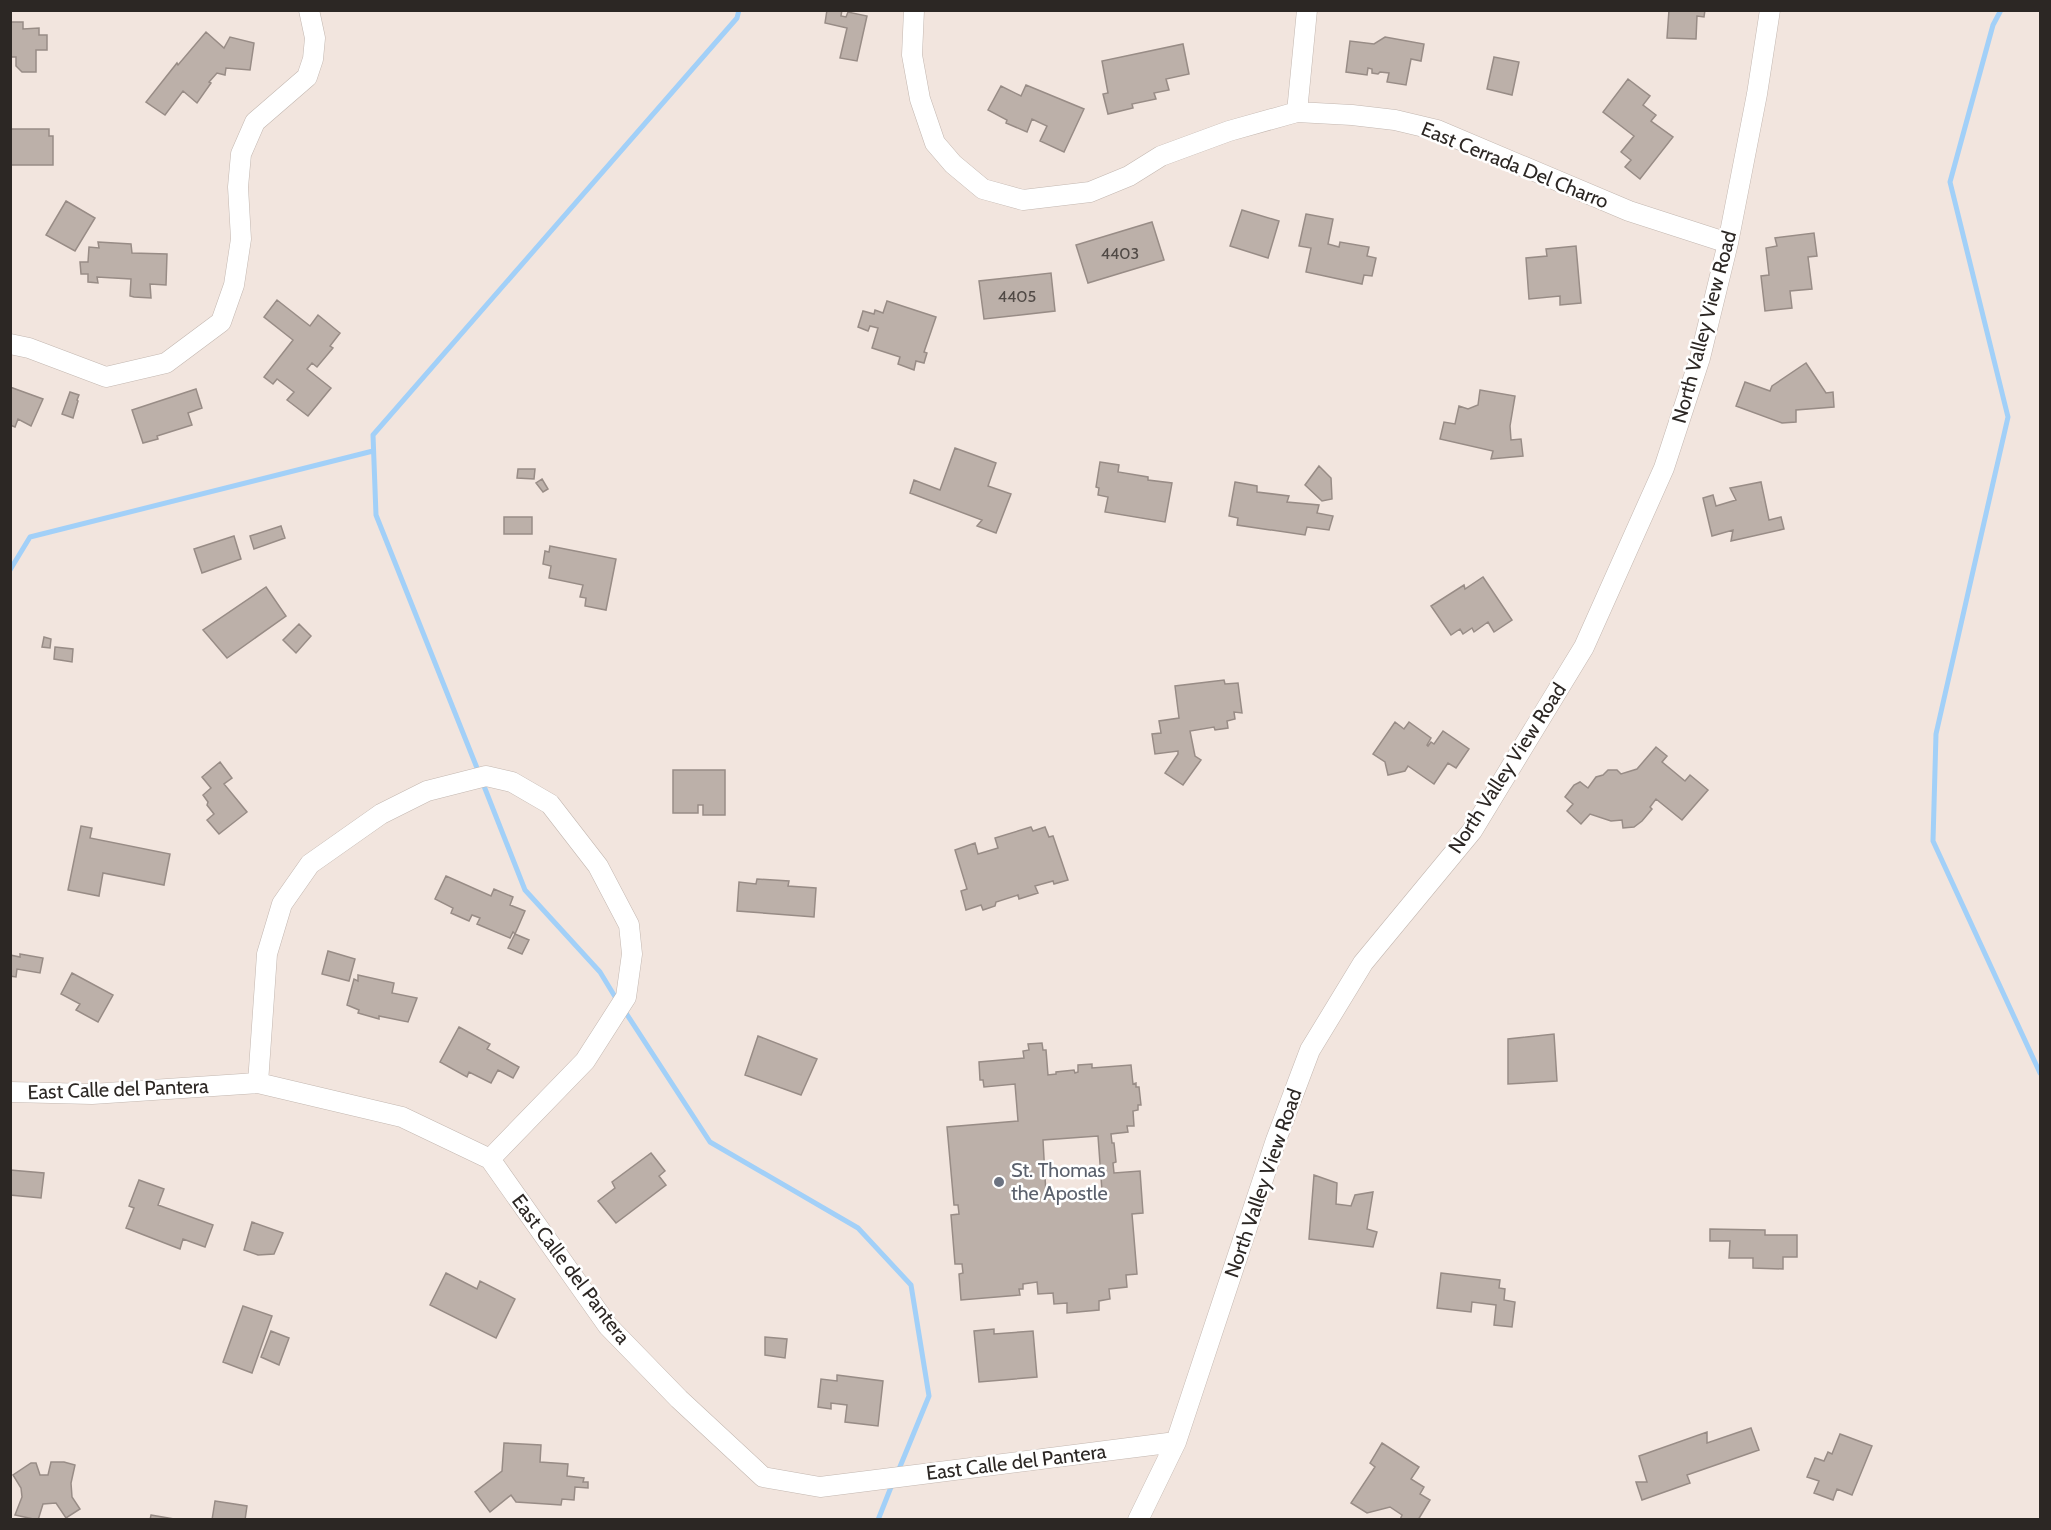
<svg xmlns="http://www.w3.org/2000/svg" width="2051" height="1530" font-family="Cabin,sans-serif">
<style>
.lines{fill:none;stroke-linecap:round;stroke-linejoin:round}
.stream{stroke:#a2d0f8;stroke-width:5}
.building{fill:#bcb0a9;stroke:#988c86;stroke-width:1.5;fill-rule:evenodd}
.street-casing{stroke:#c3b7b0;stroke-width:21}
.street{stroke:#fff;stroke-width:20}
.worship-dot{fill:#6b7280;stroke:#fff;stroke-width:2}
.labels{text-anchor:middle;stroke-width:5;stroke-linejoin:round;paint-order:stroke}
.number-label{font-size:16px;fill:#504945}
.street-label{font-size:20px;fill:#2c2724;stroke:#fff}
.worship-label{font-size:20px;fill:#5b616d;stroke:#fff;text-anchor:start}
</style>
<rect width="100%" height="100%" fill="#f2e5de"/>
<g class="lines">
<path class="stream" d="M2001 10 1993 25 1950 182 2008 417 1936 734 1933 841 2040 1073
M10 570 30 537 373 451
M479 773 376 515 373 435 737 18 739 10
M482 781 525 890 600 972 617 1000
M624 1010 710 1142 858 1228 911 1285 929 1396 897 1474
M878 1520 893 1482"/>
</g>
<path class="building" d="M827 10H842L841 16 846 17 848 12 867 16 857 61 840 58 847 28 825 23Z
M1669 10H1705L1704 17 1697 16 1696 39 1667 38Z
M10 22H23V29L39 28V35H47V50H36V72H22L16 66V57H10Z
M206 32 224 48 230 37 254 43 250 70 226 68 225 75 217 73 209 82 211 83 197 103 183 91 165 115 146 102 177 63 178 65Z
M1385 37 1424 44 1421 61 1411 59 1406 85 1387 82 1389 73 1380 72 1378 74 1372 73V69L1368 68 1367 75 1346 72 1350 41 1374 44Z
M1183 44 1189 74 1166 79 1169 90 1154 93 1156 99 1132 104 1133 108 1108 114 1103 94 1108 93 1102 61Z
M1494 57 1519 62 1512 95 1487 89Z
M1628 79 1650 96 1643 105 1656 115 1651 121 1673 137 1640 179 1625 167 1631 160 1621 152 1634 136 1603 112Z
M1026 85 1084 109 1064 152 1040 141 1047 126 1032 119 1027 132 1006 123 1007 120 988 110 1001 86 1021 96Z
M10 129H49V136H53V165H10Z
M66 201 95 218 75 251 46 235Z
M1242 210 1279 221 1268 258 1230 246Z
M1306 214 1333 219 1328 244 1339 247 1340 242 1369 247 1367 256 1376 258 1372 276 1364 275 1362 284 1306 272 1311 248 1299 246Z
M1152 222 1164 260 1088 283 1076 245Z
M1814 233 1817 256 1808 257 1812 289 1790 291 1792 308 1765 311 1761 276 1769 275 1766 248 1777 246 1775 238Z
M98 242 131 244 132 253 167 254 166 285 150 284 151 298 134 297 130 296 131 279 97 277 98 283 88 282V274H81L80 262H88L89 247 99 248Z
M1576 246 1581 303 1560 305V296L1529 299 1526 258 1547 256 1546 249Z
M1051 273 1055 311 984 319 979 281Z
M277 300 310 326 318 315 340 333 330 346 333 348 317 367 312 363 307 369 331 388 308 416 287 400 294 392 277 379 273 384 264 377 293 340 264 317Z
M887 301 936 317 924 352 927 353 924 363 916 361 914 370 898 364 900 357 872 348 878 328 870 326 868 331 858 327 863 311 874 314 875 310 883 313Z
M1806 363 1826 393 1833 392 1834 407 1796 410V422L1782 423 1736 406 1745 382 1770 391 1772 386Z
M10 387 43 399 31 426 18 419 15 427 10 425Z
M196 389 202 408 188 413 192 425 157 436 158 439 143 443 132 410Z
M1480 390 1515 396 1510 426 1511 440 1521 439 1523 456 1491 459 1493 451 1440 439 1444 422 1455 424 1459 406 1468 409 1478 405Z
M70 392 79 395 77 400 78 401 73 418 62 414Z
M955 448 996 463 988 486 1011 494 996 533 977 526 982 520 910 493 914 480 940 490Z
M1100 462 1119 465 1118 472 1148 477V480L1172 483 1165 522 1105 512 1108 497 1098 495 1099 488 1096 487Z
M1319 466 1331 478 1332 499 1322 501 1305 485Z
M518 469H535L534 479 517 478Z
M542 479 548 489 543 492 536 483Z
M1235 482 1257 486V492L1289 496 1287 502 1319 505 1317 513 1333 516 1329 530 1307 527 1305 535 1237 525 1238 518 1229 516Z
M1761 482 1769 520 1781 517 1784 529 1731 541 1733 530 1712 536 1703 498 1713 495 1716 506 1736 500 1730 488Z
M504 517H532V534H504Z
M281 526 285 538 254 549 250 536Z
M234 536 241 559 202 573 194 549Z
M550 546 616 559 606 610 585 606 586 598 580 597 583 585 549 578 551 566 543 564 545 551 549 552Z
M1483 577 1512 620 1494 632 1488 622 1474 632 1472 628 1463 634 1460 629 1451 635 1431 606 1464 585 1465 589Z
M266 587 286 616 227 658 203 630Z
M299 624 311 636 296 653 283 640Z
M44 637 51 639 50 648 42 647Z
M55 647 73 649 72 662 54 659Z
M1224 680 1225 684 1238 683 1242 713 1234 712 1235 719 1227 721 1228 728 1215 730 1214 727 1190 731 1195 756 1201 760 1183 785 1165 773 1178 754V751L1155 754 1152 734 1161 733 1159 721 1179 718 1175 686Z
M1395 722 1404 729 1409 722 1431 738 1427 745 1428 746 1431 742 1434 744 1443 731 1469 749 1456 768 1448 763 1434 784 1408 766 1405 771 1388 775 1385 762 1373 754Z
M1656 747 1667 756 1662 762 1685 781 1690 775 1708 790 1682 820 1656 799 1650 807 1652 809 1642 821 1634 827 1623 828 1622 820 1611 821 1590 814 1581 824 1567 811 1573 804 1565 797 1574 785 1580 782 1588 788 1596 777 1603 775 1608 770H1617L1621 774 1637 769Z
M220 762 232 778 224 784 247 812 219 834 207 820 214 814 207 805 208 802 203 795 211 788 202 777Z
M673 770H725V815H703V805H698V813H673Z
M81 826 92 828 90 838 170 854 164 885 103 873 99 896 68 890Z
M1031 827 1033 831 1045 827 1049 837 1053 836 1068 880 1054 884 1053 881 1035 886 1038 893 1019 899 1018 895 996 902 995 906 983 910 981 905 966 910 961 891 967 889 955 850 975 843 978 854 998 848 995 838Z
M446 876 491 896 494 889 513 897 510 905 525 911 515 934 513 932 510 938 477 924 480 918 472 915 469 921 451 913 453 908 435 899Z
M757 879 789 881 788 886 816 888 814 917 737 911 739 882 756 884Z
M515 934 529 940 522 954 508 948Z
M328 951 355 959 349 981 322 974Z
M20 954 43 958 40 973 17 969 16 977 10 976V955L20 957Z
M72 973 113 995 98 1022 76 1010 80 1004 61 994Z
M358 975 394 983 392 993 417 998 408 1022 379 1016V1019L358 1013 359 1010 347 1005 354 979 358 981Z
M459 1027 490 1044 487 1049 519 1067 513 1078 498 1070 491 1083 469 1072 467 1077 440 1062Z
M1554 1034 1557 1081 1508 1084V1039Z
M758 1036 817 1059 801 1095 745 1075Z
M1042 1043 1043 1050H1046L1048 1075 1056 1074V1072L1074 1070 1075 1073 1078 1072V1065L1092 1064V1068L1131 1065 1133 1084 1136 1083V1087H1139L1141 1105H1138V1110L1133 1111 1134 1126H1127L1128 1132 1111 1134 1112 1143H1114L1116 1162 1113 1163 1114 1173 1140 1171 1143 1213 1132 1214 1137 1274 1126 1275 1127 1287 1109 1289 1110 1299 1099 1301V1310L1067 1313V1303L1054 1304 1053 1293 1038 1294 1037 1282 1023 1284V1289H1019L1020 1295 961 1300 959 1274 963 1273 962 1264H955L951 1215 959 1214 958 1205H954L947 1127 1018 1121 1015 1084 984 1087 983 1080H980L979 1062 1024 1058 1023 1051 1029 1050 1028 1044ZM1098 1136 1102 1191 1046 1195 1043 1140Z
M651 1153 665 1171 659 1176 666 1185 616 1223 598 1201 615 1188 612 1182Z
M10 1170 44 1173 41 1198 10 1195Z
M1314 1175 1337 1183 1336 1204 1351 1206 1355 1195 1373 1192 1367 1229 1377 1232 1373 1247 1309 1239Z
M139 1180 164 1189 158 1205 213 1225 205 1247 183 1239 180 1249 126 1228 134 1208 129 1206Z
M252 1222 283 1233 274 1254 258 1255 244 1250Z
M1710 1229 1765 1230V1235H1797V1257H1783V1269L1753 1268V1258H1729L1730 1241H1710Z
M446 1273 477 1289 480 1281 515 1299 496 1338 430 1305Z
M1441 1273 1500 1280 1499 1288 1505 1289 1504 1300 1515 1302 1512 1327 1494 1325 1496 1305 1472 1302 1471 1312 1437 1308Z
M243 1306 272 1316 252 1373 223 1362Z
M994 1329V1334L1033 1331 1037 1377 979 1382 974 1331Z
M271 1331 289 1338 279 1365 261 1357Z
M765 1337 787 1339 785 1358 765 1355Z
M837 1375 883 1381 878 1426 845 1422 847 1405 831 1403V1409L818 1407 821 1379 837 1381Z
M1751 1428 1759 1450 1687 1475 1690 1483 1642 1500 1636 1482H1647L1639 1456 1707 1432V1443Z
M1840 1434 1872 1446 1852 1495 1837 1489 1833 1500 1814 1493 1819 1481 1807 1477 1815 1458 1824 1461 1828 1452 1832 1454Z
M504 1443 541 1445 540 1462 568 1464 567 1476 584 1478 583 1482H588V1488L575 1487 574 1500 562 1499 561 1505 516 1502 511 1495 490 1512 475 1492 502 1471Z
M1382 1443 1419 1467 1411 1479 1424 1487 1420 1494 1430 1500 1418 1520H1400L1402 1515 1390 1507 1367 1513 1351 1503 1375 1467 1370 1463Z
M51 1462H64L75 1465 71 1483 72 1497 80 1509 66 1518 56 1503 43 1504 38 1520 15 1515 22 1497 21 1488 13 1475 31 1463H36L40 1475H48Z
M215 1501 247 1506 245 1520H212Z
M151 1515 180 1520H150Z"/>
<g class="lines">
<defs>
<path id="street" d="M914 10 912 55 920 99 935 143 953 164 983 189 1023 200 1090 192 1129 176 1161 156 1229 131 1297 112 1352 115 1395 120 1437 130 1629 211 1728 243
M1297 112 1307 10
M10 344 29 348 106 377 166 363 221 322 234 285 241 239 238 187 241 154 255 122 307 77 313 59 315 38 309 10
M258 1083 267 954 282 904 310 864 381 814 427 791 486 776 512 782 550 804 598 866 629 925 632 954 626 997 585 1061 490 1159
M10 1092 92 1094 258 1083 402 1117 490 1159 608 1326 679 1399 763 1477 820 1487 1176 1442
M1138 1520 1176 1442 1276 1140 1310 1050 1363 963 1472 831 1584 647 1664 468 1700 358 1728 243 1757 94 1770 10"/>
</defs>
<use href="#street" class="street-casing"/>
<use href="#street" class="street"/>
</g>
<circle class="worship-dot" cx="999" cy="1182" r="6"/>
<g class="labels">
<g class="number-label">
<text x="1120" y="259">4403</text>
<text x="1017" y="302">4405</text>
</g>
<g class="street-label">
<text transform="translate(1515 165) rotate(22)" y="7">East Cerrada Del Charro</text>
<text transform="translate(1704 327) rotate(-75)" y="7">North Valley View Road</text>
<text transform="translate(1507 768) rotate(-57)" y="7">North Valley View Road</text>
<text transform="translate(118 1089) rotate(-2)" y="7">East Calle del Pantera</text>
<text transform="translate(1263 1183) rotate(-71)" y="7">North Valley View Road</text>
<text transform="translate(571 1269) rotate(53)" y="7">East Calle del Pantera</text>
<text transform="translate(1016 1462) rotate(-7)" y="7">East Calle del Pantera</text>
</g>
<g class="worship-label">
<text x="1011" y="1177">St. Thomas<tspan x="1011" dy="23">the Apostle</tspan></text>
</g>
</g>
<rect width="2051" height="1530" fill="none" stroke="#2c2724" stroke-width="24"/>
</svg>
